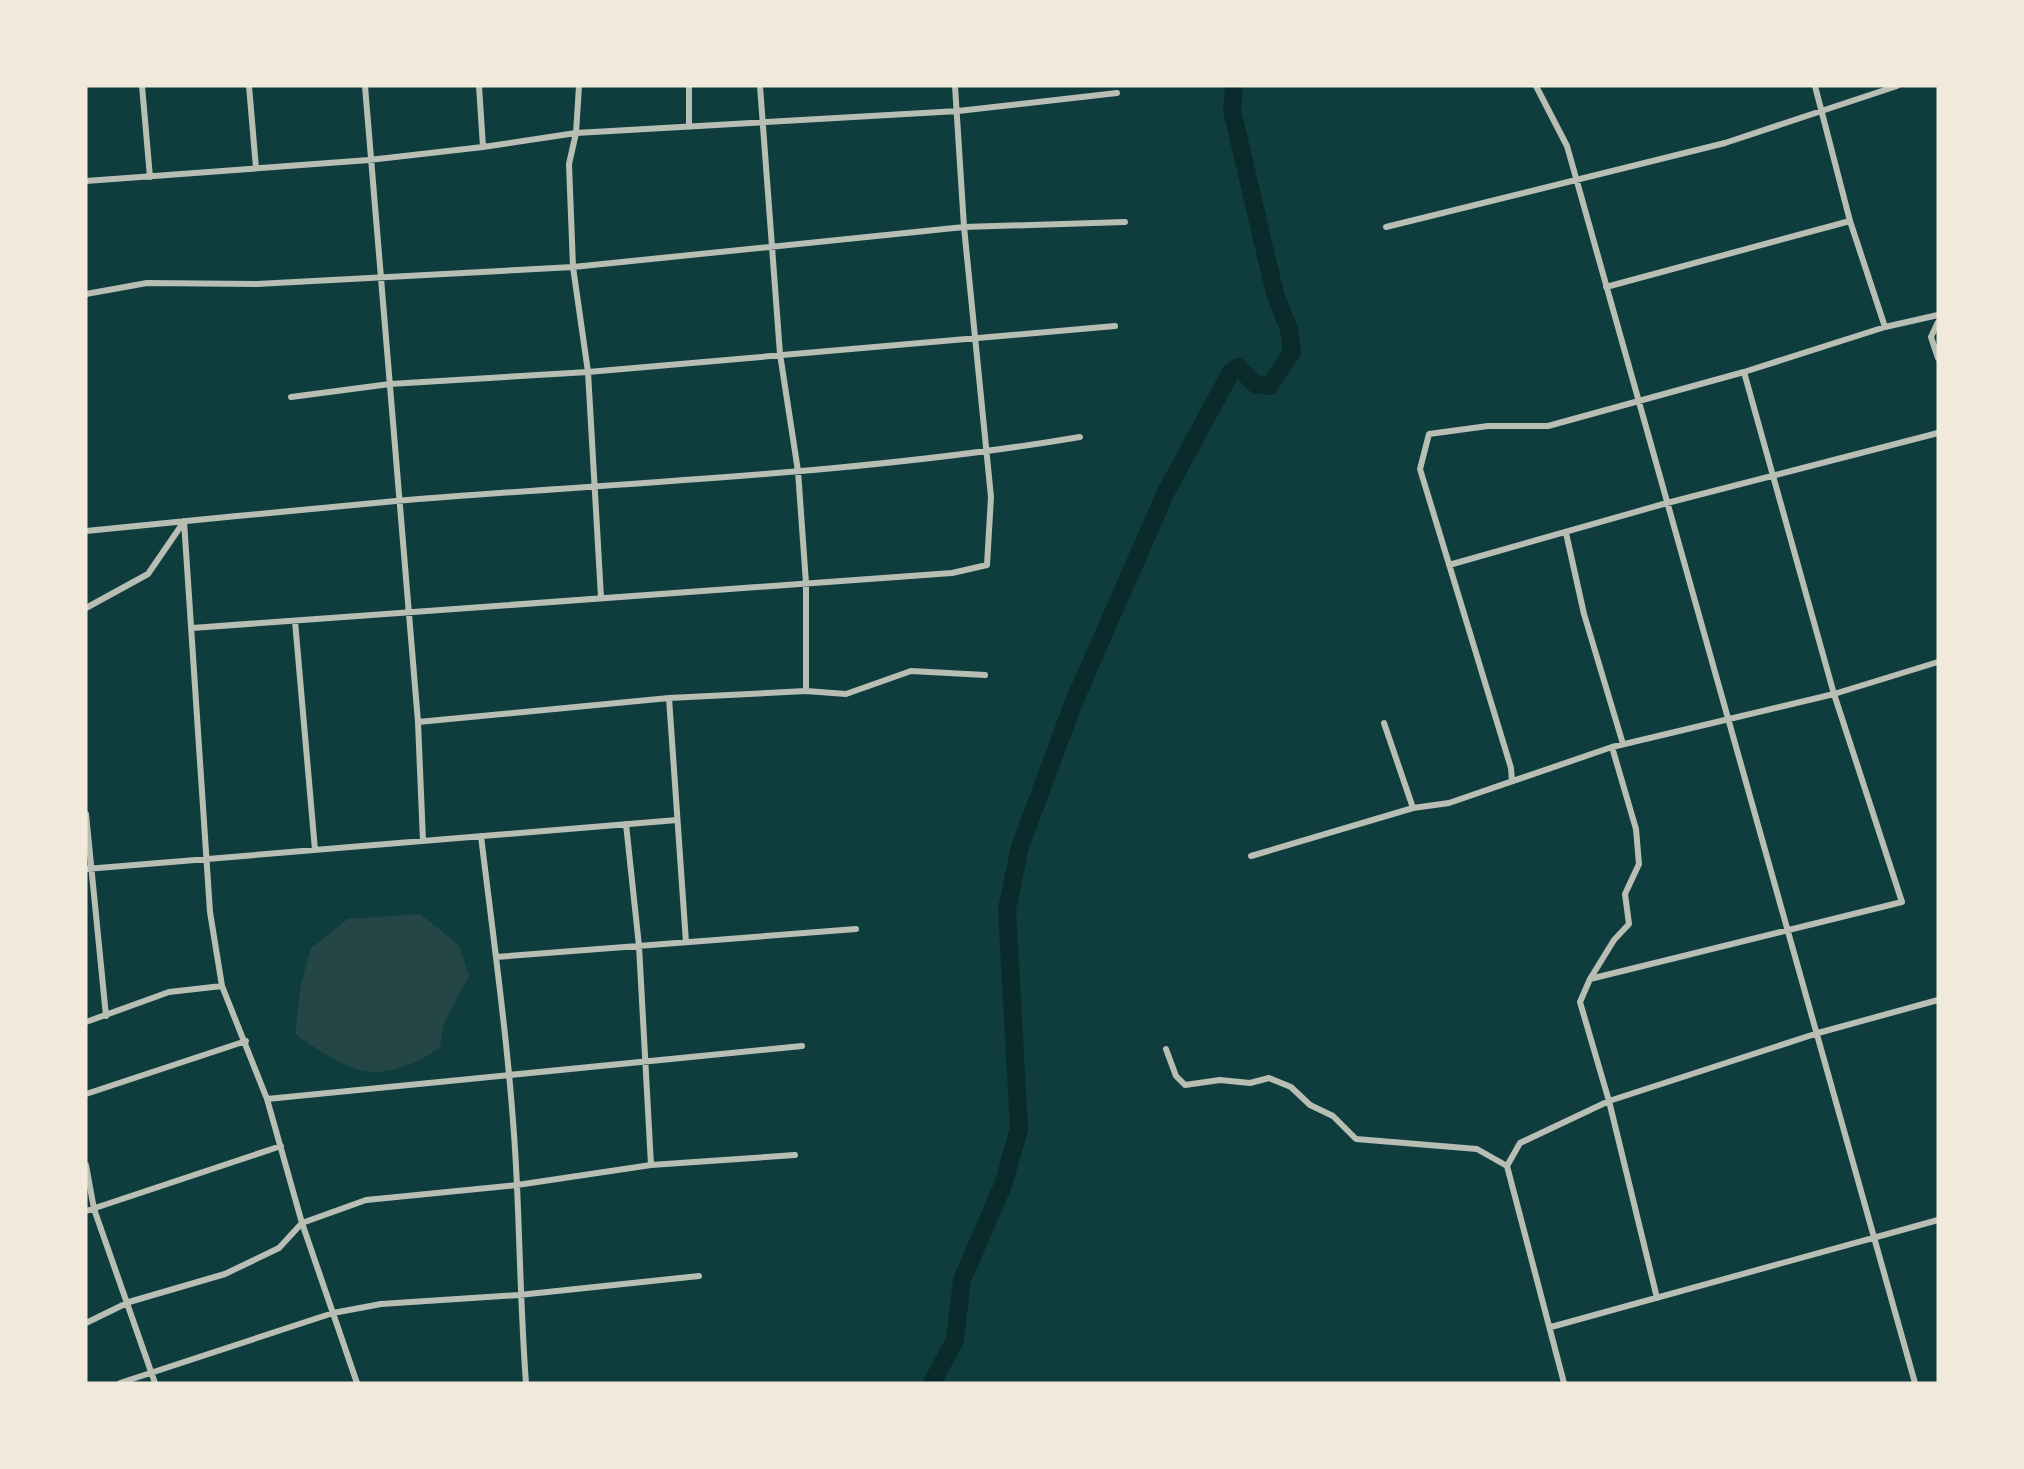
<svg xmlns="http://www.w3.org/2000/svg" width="2024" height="1469" font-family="'DejaVu Sans',sans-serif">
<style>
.green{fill:#244646}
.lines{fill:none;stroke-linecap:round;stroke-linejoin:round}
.river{stroke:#0a2a2b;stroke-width:18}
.minor{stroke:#b8beb3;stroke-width:6}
</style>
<rect width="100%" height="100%" fill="#0f3d3e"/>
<path class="green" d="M420 914 459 945 469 976 444 1023 440 1048C376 1088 353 1074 295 1034L301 984 311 948 348 919Z"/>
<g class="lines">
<path class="river" d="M932 1383 955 1340 962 1280 1003 1185 1019 1129 1007 909 1020 847 1073 704 1166 492 1231 372 1238 367 1255 384 1269 386 1292 352 1289 329 1275 294 1232 110 1234 86"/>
<path class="minor" d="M142 86 150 177
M249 86 256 168
M365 86 418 722 423 841
M479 86 483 147
M579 86 576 133 569 164 573 267 588 372 601 597
M689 86V127
M760 86 780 354 798 471 806 583V691
M1536 86 1567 146 1915 1383
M1815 86 1850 221 1885 327
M86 181 369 160 483 147 576 133 958 111 1117 93
M1386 227 1725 143 1897 86
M1606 287 1850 221
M86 294 147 283 257 284 573 267 964 227 1125 222
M1938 322 1931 337 1938 358
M291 397 390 384 588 372 1115 326
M184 521 210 912 222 986 267 1099 302 1223 357 1383
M86 531C189 521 293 510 396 501 624 482 854 475 1080 437
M1566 533 1584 614 1623 744
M1449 565 1667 503 1938 433
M86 608 148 574 183 523
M295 621 315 850
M192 628 952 573 987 565 991 497 964 227 955 86
M669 698 686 942
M418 722 669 698 806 691 846 694 911 671 985 675
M1384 723 1413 808
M1612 747 1636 829 1639 864 1625 894 1629 924 1614 940 1590 979 1580 1002 1609 1101 1657 1298
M1512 781 1511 768 1420 469 1429 434 1488 426H1548L1744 372 1885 327 1938 315
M86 814 106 1016
M626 824 639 946 651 1165
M481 836C495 952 512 1070 517 1186 520 1252 521 1317 526 1383
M1251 856 1413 808 1449 803 1612 747 1834 694 1938 662
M86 869 677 820
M496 957 856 929
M1590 979 1902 902 1834 694 1744 372
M86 1022 169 992 222 986
M1166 1049 1176 1076 1185 1085 1220 1080 1250 1083 1269 1078 1291 1087 1310 1105 1333 1116 1356 1139 1477 1149 1507 1166
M86 1094 246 1041
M267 1099 802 1046
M86 1165 94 1209 155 1383
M86 1211 281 1146
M86 1323 129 1302 225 1274 279 1248 302 1223 366 1200 517 1185 651 1165 795 1155
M1551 1327 1938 1220
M120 1383 333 1313 381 1304 519 1295 699 1276
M1564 1383 1507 1166 1520 1143 1609 1101 1818 1033 1938 1000"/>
</g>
<rect width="2024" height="1469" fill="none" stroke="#f1e9da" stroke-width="175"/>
</svg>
